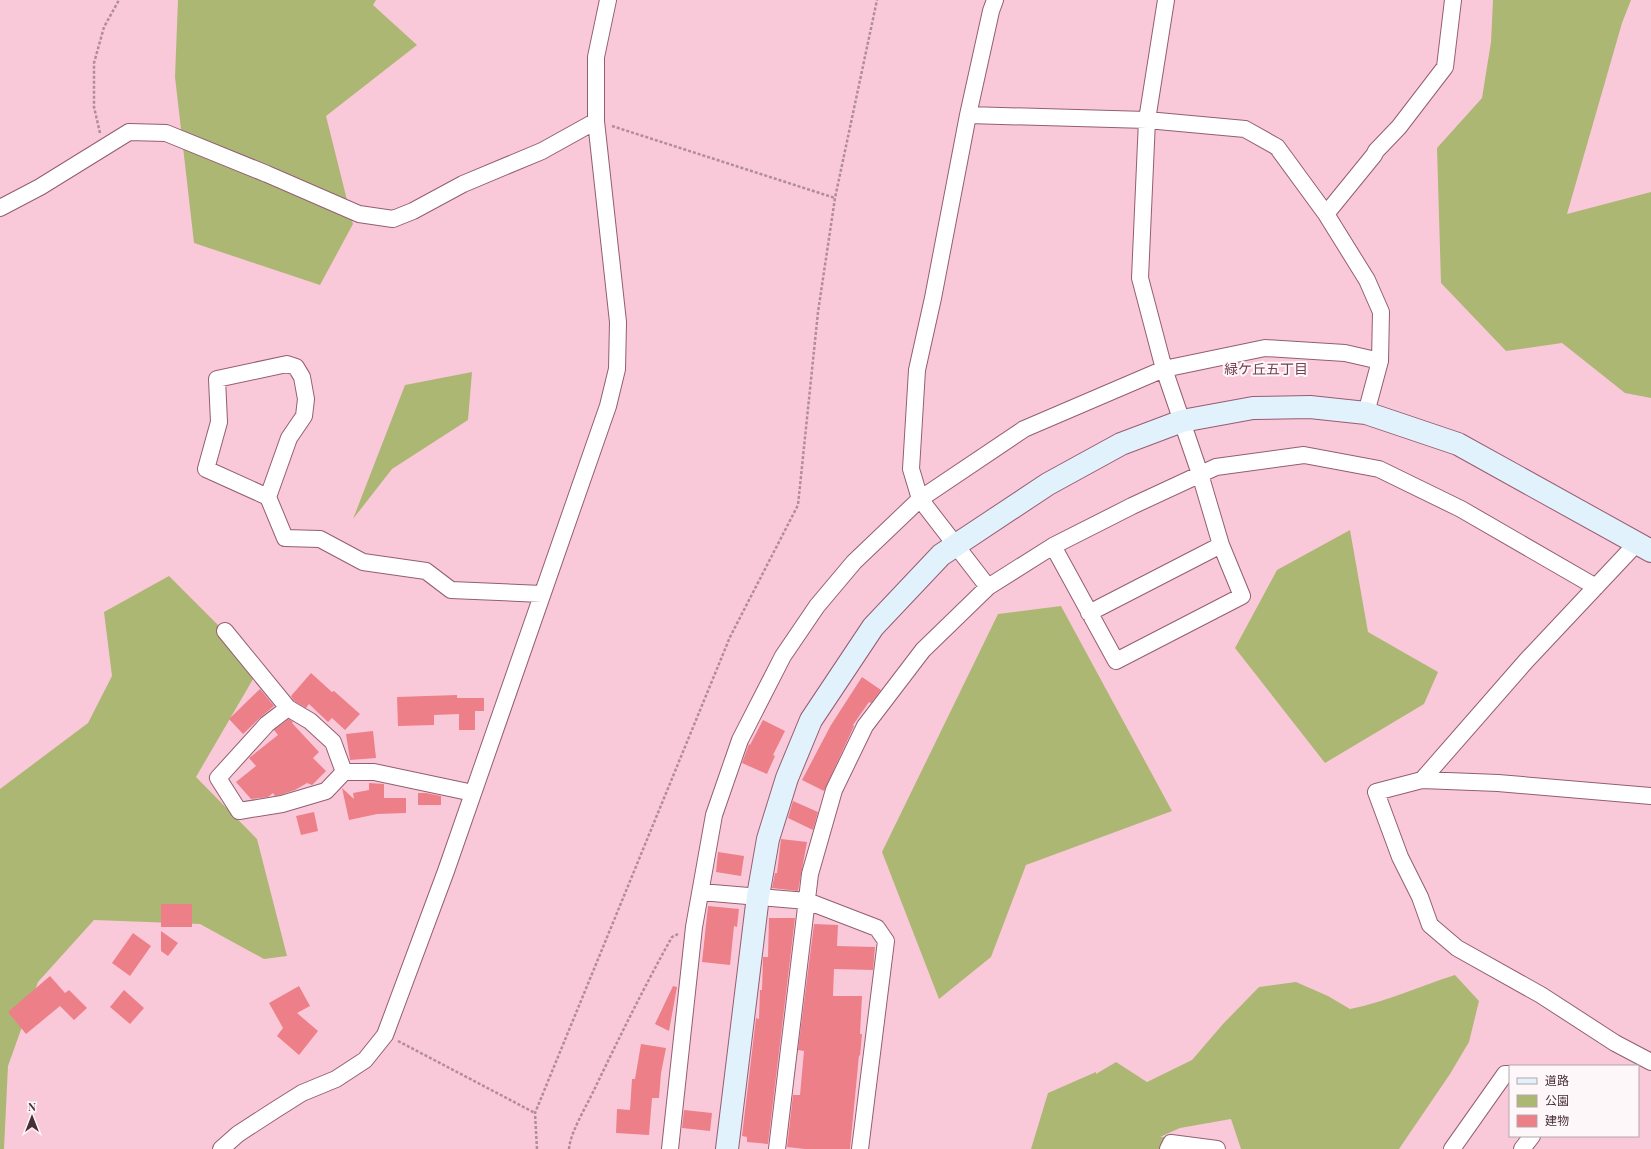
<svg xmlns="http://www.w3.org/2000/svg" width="1651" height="1149" font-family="'Playfair Display','Noto Sans JP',serif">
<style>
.green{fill:#adb774}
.building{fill:#ec7f88}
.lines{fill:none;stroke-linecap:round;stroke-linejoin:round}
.street-casing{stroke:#935e72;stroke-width:18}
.secondary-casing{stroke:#935e72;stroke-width:24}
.path{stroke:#b28c98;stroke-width:2.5;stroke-dasharray:3 2;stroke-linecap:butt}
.street{stroke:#fff;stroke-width:16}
.secondary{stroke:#e2f2fc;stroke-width:22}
.labels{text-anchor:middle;stroke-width:4;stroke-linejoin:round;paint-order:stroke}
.neighbourhood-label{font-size:14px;fill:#713f52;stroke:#fef7f9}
</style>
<rect width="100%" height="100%" fill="#fac9d9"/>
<path class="green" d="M178 0H376L373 5 417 45 326 116 353 224 320 285 194 243 175 77Z
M1493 0H1631L1622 23 1567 214 1651 192V398L1625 393 1562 343 1506 351 1441 283 1437 148 1482 98 1491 42Z
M472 372 468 420 392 469 353 519 405 385Z
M1350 530 1368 632 1438 672 1424 704 1325 763 1235 648 1277 570Z
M169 576 260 667 196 777 257 839 287 956 264 959 200 924 94 920 38 982 8 1066 4 1149H0V789L88 723 112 676 104 612Z
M1061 606 1172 811 1026 865 991 957 939 999 882 852 998 614Z
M1455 975 1479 1001 1469 1042 1450 1074 1399 1149H1241L1231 1119 1180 1128 1160 1137H1168L1166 1149H1031L1048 1093 1096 1072V1074L1116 1062 1147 1082 1192 1060 1223 1024 1259 987 1296 982 1328 996 1350 1009C1386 1002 1420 986 1455 975Z"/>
<path class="building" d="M311 673 332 692 334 691 360 714 345 730 332 718 328 722 309 704 306 708 294 701 291 696Z
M862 677 881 690 871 703 869 702 853 725 854 726 824 791 802 780 831 725Z
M260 689 274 706 262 716 243 734 229 719Z
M457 695V698H484V711H475V730H459V714L434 715V725L398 726 397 697Z
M289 719 293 722 292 723 319 752 313 758 326 771 312 785 307 783 295 790 280 795 275 796 273 793 268 797 251 799 236 782 256 766 249 758 278 735 274 730Z
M763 720 785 731 773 755 775 756 767 774 742 763 749 744 750 745Z
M373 731 376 758 350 760 346 734Z
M369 783 384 784V798H406V813L377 814 349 820 342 788 354 799 353 793 369 790Z
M418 793H426L441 796V805H418Z
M793 801 818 812 813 830 788 818Z
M314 812 318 831 301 835 296 816Z
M781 839 807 842 798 891 772 888 775 873H777Z
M718 852 744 856 741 876 716 872Z
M161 904H192V927H161Z
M708 906 739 909 737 927 734 926 730 965 702 962Z
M769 918H795L768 1144 747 1142V1137L742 1136 756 1018 759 1019 760 990H762L763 957H768Z
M814 924 838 925 837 946 875 947 873 970 834 969 833 996H862L860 1034H862L860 1056 859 1055 850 1149H805L787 1147 793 1095H800L804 1051 798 1050Z
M161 931 178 943 168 956 161 951Z
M133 933 151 946 130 976 112 963Z
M50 976 65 993 69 990 87 1008 74 1020 60 1006 26 1034 8 1012Z
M299 986 310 1006 297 1013 318 1031 299 1055 277 1036 283 1028 269 1003Z
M673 986 677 987 669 1031 655 1024Z
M124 990 144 1008 130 1024 110 1007Z
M641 1044 666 1048 661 1073 659 1098H652L649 1135 616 1133 617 1109 630 1110 632 1079H635Z
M684 1110 712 1113 710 1131 682 1128Z"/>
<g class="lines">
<defs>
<path id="street" d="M968 115 1147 120 1245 129 1277 147 1326 214 1367 280 1381 312 1380 361 1366 413
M0 208 40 187 129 132 166 133 267 174 359 214 393 219 413 211 463 184 542 151 596 121
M1326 214 1374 155 1376 151 1399 127 1445 67 1453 0
M268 497 289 438 304 416 306 399 302 377 296 367 287 364 217 379 219 422 206 469 268 497 285 538 320 539 363 562 426 571 451 590 542 594
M1053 546 1116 661 1242 596 1221 545 1200 474 1164 369 1140 278 1147 120 1166 0
M988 587 920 499 911 469 917 370 933 298 968 115 991 11 995 0
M1089 613 1221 545
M225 631 288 708 310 721 333 742 344 772
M288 708 267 724 218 778 239 811 282 804 326 791 344 772H374L473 793
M1422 780 1526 661 1637 543
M1651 796 1498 783 1422 780 1376 792 1400 857 1420 897 1430 925 1457 948 1541 995 1615 1043 1651 1062
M701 892 807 901 877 928 886 941 860 1149
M221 1149 238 1134 275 1110 302 1093 336 1079 365 1060 385 1035 446 871 608 406 617 369 618 322 596 121V57L608 0
M670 1149 694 927 714 815 740 740 783 656 817 606 854 562 920 499 1024 429 1164 369 1265 348 1345 353 1380 361
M777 1149 810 874 834 790 865 726 923 650 988 587 1053 546 1132 506 1216 467 1304 455 1379 469 1461 509 1596 587
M1168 1149 1171 1143 1217 1149
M1452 1149 1505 1074H1510
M1522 1149 1532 1136"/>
<path id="secondary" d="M727 1149 758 896 768 839 787 778 811 720 873 627 941 555 1048 484 1121 444 1182 421 1253 408 1310 407 1366 413 1458 444 1651 551"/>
</defs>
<use href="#street" class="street-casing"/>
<use href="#secondary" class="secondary-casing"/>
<path class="path" d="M612 126 835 198
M100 133 94 107V63L104 27 119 0
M398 1041 535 1113
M537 1149 535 1113 730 637 798 505 818 312 835 198 877 0
M569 1149C570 1133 587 1105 594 1090 619 1038 644 987 672 937L678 934"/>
<use href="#street" class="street"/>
<use href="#secondary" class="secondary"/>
</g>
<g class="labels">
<g class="neighbourhood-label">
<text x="1266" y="374">緑ケ丘五丁目</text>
</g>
</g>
<rect x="1509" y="1065" width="130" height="72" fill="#fef7f9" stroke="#b4a7ab"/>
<rect x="1517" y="1078" width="20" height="6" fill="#e2f2fc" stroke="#b4a7ab"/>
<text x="1545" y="1085" font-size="12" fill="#462f37">道路</text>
<rect x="1517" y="1095" width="20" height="12" fill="#adb774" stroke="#b4a7ab"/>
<text x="1545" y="1105" font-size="12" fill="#462f37">公園</text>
<rect x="1517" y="1115" width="20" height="12" fill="#ec7f88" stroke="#b4a7ab"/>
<text x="1545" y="1125" font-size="12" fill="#462f37">建物</text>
<g transform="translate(32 1117)" stroke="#fef7f9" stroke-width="3" paint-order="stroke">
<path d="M0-3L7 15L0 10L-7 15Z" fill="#462f37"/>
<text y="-6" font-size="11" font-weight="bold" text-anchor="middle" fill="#462f37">N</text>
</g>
</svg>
